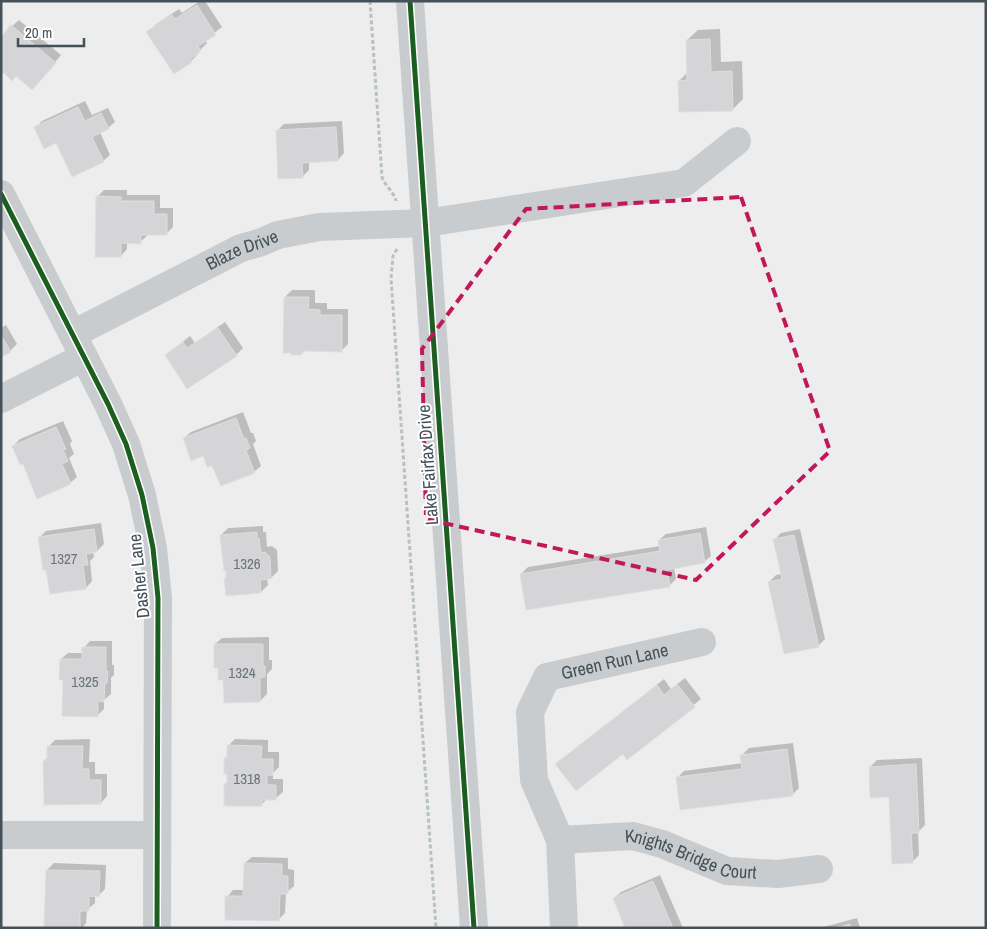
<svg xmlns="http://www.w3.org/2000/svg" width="987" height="929" font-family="'Archivo Narrow',sans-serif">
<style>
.shadow{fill:#0003}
.building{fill:#d5d5d7;stroke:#dfdfe0}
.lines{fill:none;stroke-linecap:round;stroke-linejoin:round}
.path{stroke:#b6c2bd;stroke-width:3;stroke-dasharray:4 2.5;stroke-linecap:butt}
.minor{stroke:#c9ccce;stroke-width:28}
.cycleway-casing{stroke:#fff;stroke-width:8}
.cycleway{stroke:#1b5e20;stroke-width:5}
.marked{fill:none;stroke:#c2185b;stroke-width:4;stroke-dasharray:10 6;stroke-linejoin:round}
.labels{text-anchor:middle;stroke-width:4;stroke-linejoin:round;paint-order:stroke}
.number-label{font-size:15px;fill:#6a747a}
.street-label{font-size:18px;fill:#445159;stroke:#fff}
</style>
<rect width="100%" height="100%" fill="#eeeded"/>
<path class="shadow" d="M200 1H205L222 27 205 40 207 43 197 53 198 54 191 61 148 32 155 25 179 9 182 13Z
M19 20 61 55 39 82 16 75 12 26Z
M720 29 721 62 742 61 743 99 732 110 679 81 688 72 687 40 698 30Z
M85 101 92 115 108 108 115 122 108 128 100 132 110 155 103 161 56 141 35 128 42 121Z
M342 121 344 153 338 160 309 161V170L302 177 277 131 284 124Z
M104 190H127V195H160V208H173V227L167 233H147V236L140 242H127V249L121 256 97 197Z
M292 290H315V303H327V309H348V344L341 351 305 350 303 352 285 297Z
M225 322 243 348 236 355H166L190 336 195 343Z
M6 325 17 344 10 351 1 356V328Z
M243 412 251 433H253L256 441 253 444 261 466 254 472 212 464 204 455 184 438 191 432Z
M63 421 72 441 70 444 74 454 69 458 77 477 70 483 23 463 13 446 20 439Z
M101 523 104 544 97 551H93L94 557 90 561 92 581 86 588 40 537 46 531Z
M263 526V532H266L267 547 272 546 277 550 278 571 271 578H267L268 585 261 592 227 577 221 535 228 528Z
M706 527 711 556 704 562 674 567 676 579 669 586 521 574 528 567 660 546 659 540 666 534Z
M800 529 825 639 818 646 769 582 776 575 782 574 774 540 781 533Z
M269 637V660H272V669L267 674V694L260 701 224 679 219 667 215 644 222 638Z
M90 641H112V665H114V675L111 678V694L104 700V709L97 716 64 679 61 659 68 653H84V648Z
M685 678 701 699 628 758 623 752 557 764 664 679 671 689Z
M90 739 89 762H95V774H107V796L101 803 44 761 48 757V747L55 740Z
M235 739 268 740V752H279V767L273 773V779H283V792L276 798H268L261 805 225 784 228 781 225 759 228 756V746Z
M793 743 799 788 792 795 677 778 684 771 743 763 742 755 749 748Z
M922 758 925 825 918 832 919 855 912 862 890 796 870 767 877 760Z
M252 857 288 858V869L294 870V886L286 893 285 913 278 920 227 897 233 890H245V863Z
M54 863 106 865 105 889 98 896 95 895V903L87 910 86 923 82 928H45L47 870Z
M660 875 683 928H627L614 898 621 892Z
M857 918 860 928H820Z"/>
<path class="building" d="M197 5 216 35 198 46 201 51 190 59 192 62 174 74 146 32 172 15 175 19Z
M11 25 56 63 32 90 16 76 12 81 4 73 1 76V37Z
M710 39 711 72 732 71 733 111 679 112 678 81 687 80 686 40Z
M78 107 85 121 101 113 109 129 92 137 104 162 72 177 56 143 44 149 34 127Z
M336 127 338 161 302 163 303 178 278 179 276 130Z
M96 196 121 197V201H154V214H167V235H141V244L121 243V257H95Z
M284 297H309L308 309 320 310V315H342V352L304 351 301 355H291V353H283Z
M218 328 237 356 187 389 165 355 183 342 187 348Z
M1 335 11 352 1 357Z
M236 418 244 439 246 438 250 448 246 450 255 473 221 486 212 466 207 467 203 456 191 461 183 438Z
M56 427 66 449 63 450 68 461 62 464 71 484 37 499 23 464 20 465 12 446Z
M94 529 97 552 86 554 88 565H83L86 589 50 594 46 570H43L38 537Z
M257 532V538H259L261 553 265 552 270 557 271 579 260 580 261 593 226 596 224 578H226V571H224L222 554 220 535Z
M700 533 705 563 667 570 670 587 526 610 520 574 660 551 658 540Z
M794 535 819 647 784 654 768 582 782 579 773 539Z
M214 644H263V666H265V677H260V702L224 703 223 680H218V668H214Z
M82 647H106V671H108L107 683H105L104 702 98 701V717L62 716 63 680H59L60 659H82Z
M677 684 695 707 627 760 623 754 576 791 555 764 657 685 664 695Z
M227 745 262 746 261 759H273V775H267V785H276V800H262V806H224V784H227V774H224V758H227Z
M47 746H83L82 769H89V780H101V804L44 805 43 761 47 760Z
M787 749 793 796 680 810 676 777 742 769 740 755Z
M916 764 919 833H911L913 863 892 864 889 797 870 798 869 767Z
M244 863 282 864V876H288V894H280L279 921 225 920V896H243Z
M46 870 100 871 99 897 89 896V911H80V928H44Z
M653 881 673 928H625L613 898Z
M850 924 851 928H836Z"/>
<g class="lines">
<path class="path" d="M370 1 382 177C385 186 394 192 396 201
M397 249 393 256 391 278 436 928"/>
<g class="minor">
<path d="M410 1 474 928"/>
<path d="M1 194 108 404 126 444 142 495 153 548 158 598 157 928"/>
<path id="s1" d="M73 334 241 248 259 243 278 235 319 227 426 223 684 183 737 141"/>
<path d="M1 399 84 357"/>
<path d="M1 835H157"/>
<path id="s2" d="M560 840 633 836 662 844 727 871 778 874 819 869"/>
<path id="s3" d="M564 928 560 840 534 780 530 712 547 677 702 642"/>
</g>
<defs>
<path id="cycleway" d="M410 1 474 928
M1 194 108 404 126 444 142 495 153 548 158 598 157 928"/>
</defs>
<use href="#cycleway" class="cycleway-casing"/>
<use href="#cycleway" class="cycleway"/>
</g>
<path class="marked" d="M741 197 830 451 696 580 426 519 422 349 526 209Z"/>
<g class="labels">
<g class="number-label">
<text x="64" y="564">1327</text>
<text x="247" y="569">1326</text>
<text x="242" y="678">1324</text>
<text x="85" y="687">1325</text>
<text x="247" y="784">1318</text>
</g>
<g class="street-label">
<text dy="6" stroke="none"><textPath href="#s1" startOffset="189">Blaze Drive</textPath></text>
<text transform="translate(428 465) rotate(-94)" y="6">Lake Fairfax Drive</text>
<text transform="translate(139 576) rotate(-96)" y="6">Dasher Lane</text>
<text dy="6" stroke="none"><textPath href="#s3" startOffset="330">Green Run Lane</textPath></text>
<text dy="6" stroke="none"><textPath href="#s2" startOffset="134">Knights Bridge Court</textPath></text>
</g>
</g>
<rect width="987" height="929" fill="none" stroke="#445159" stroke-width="5"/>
<path d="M18 38v8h66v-8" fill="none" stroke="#445159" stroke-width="2.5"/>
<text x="25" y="38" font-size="15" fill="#445159" stroke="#ffffff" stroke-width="4" paint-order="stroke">20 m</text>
</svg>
